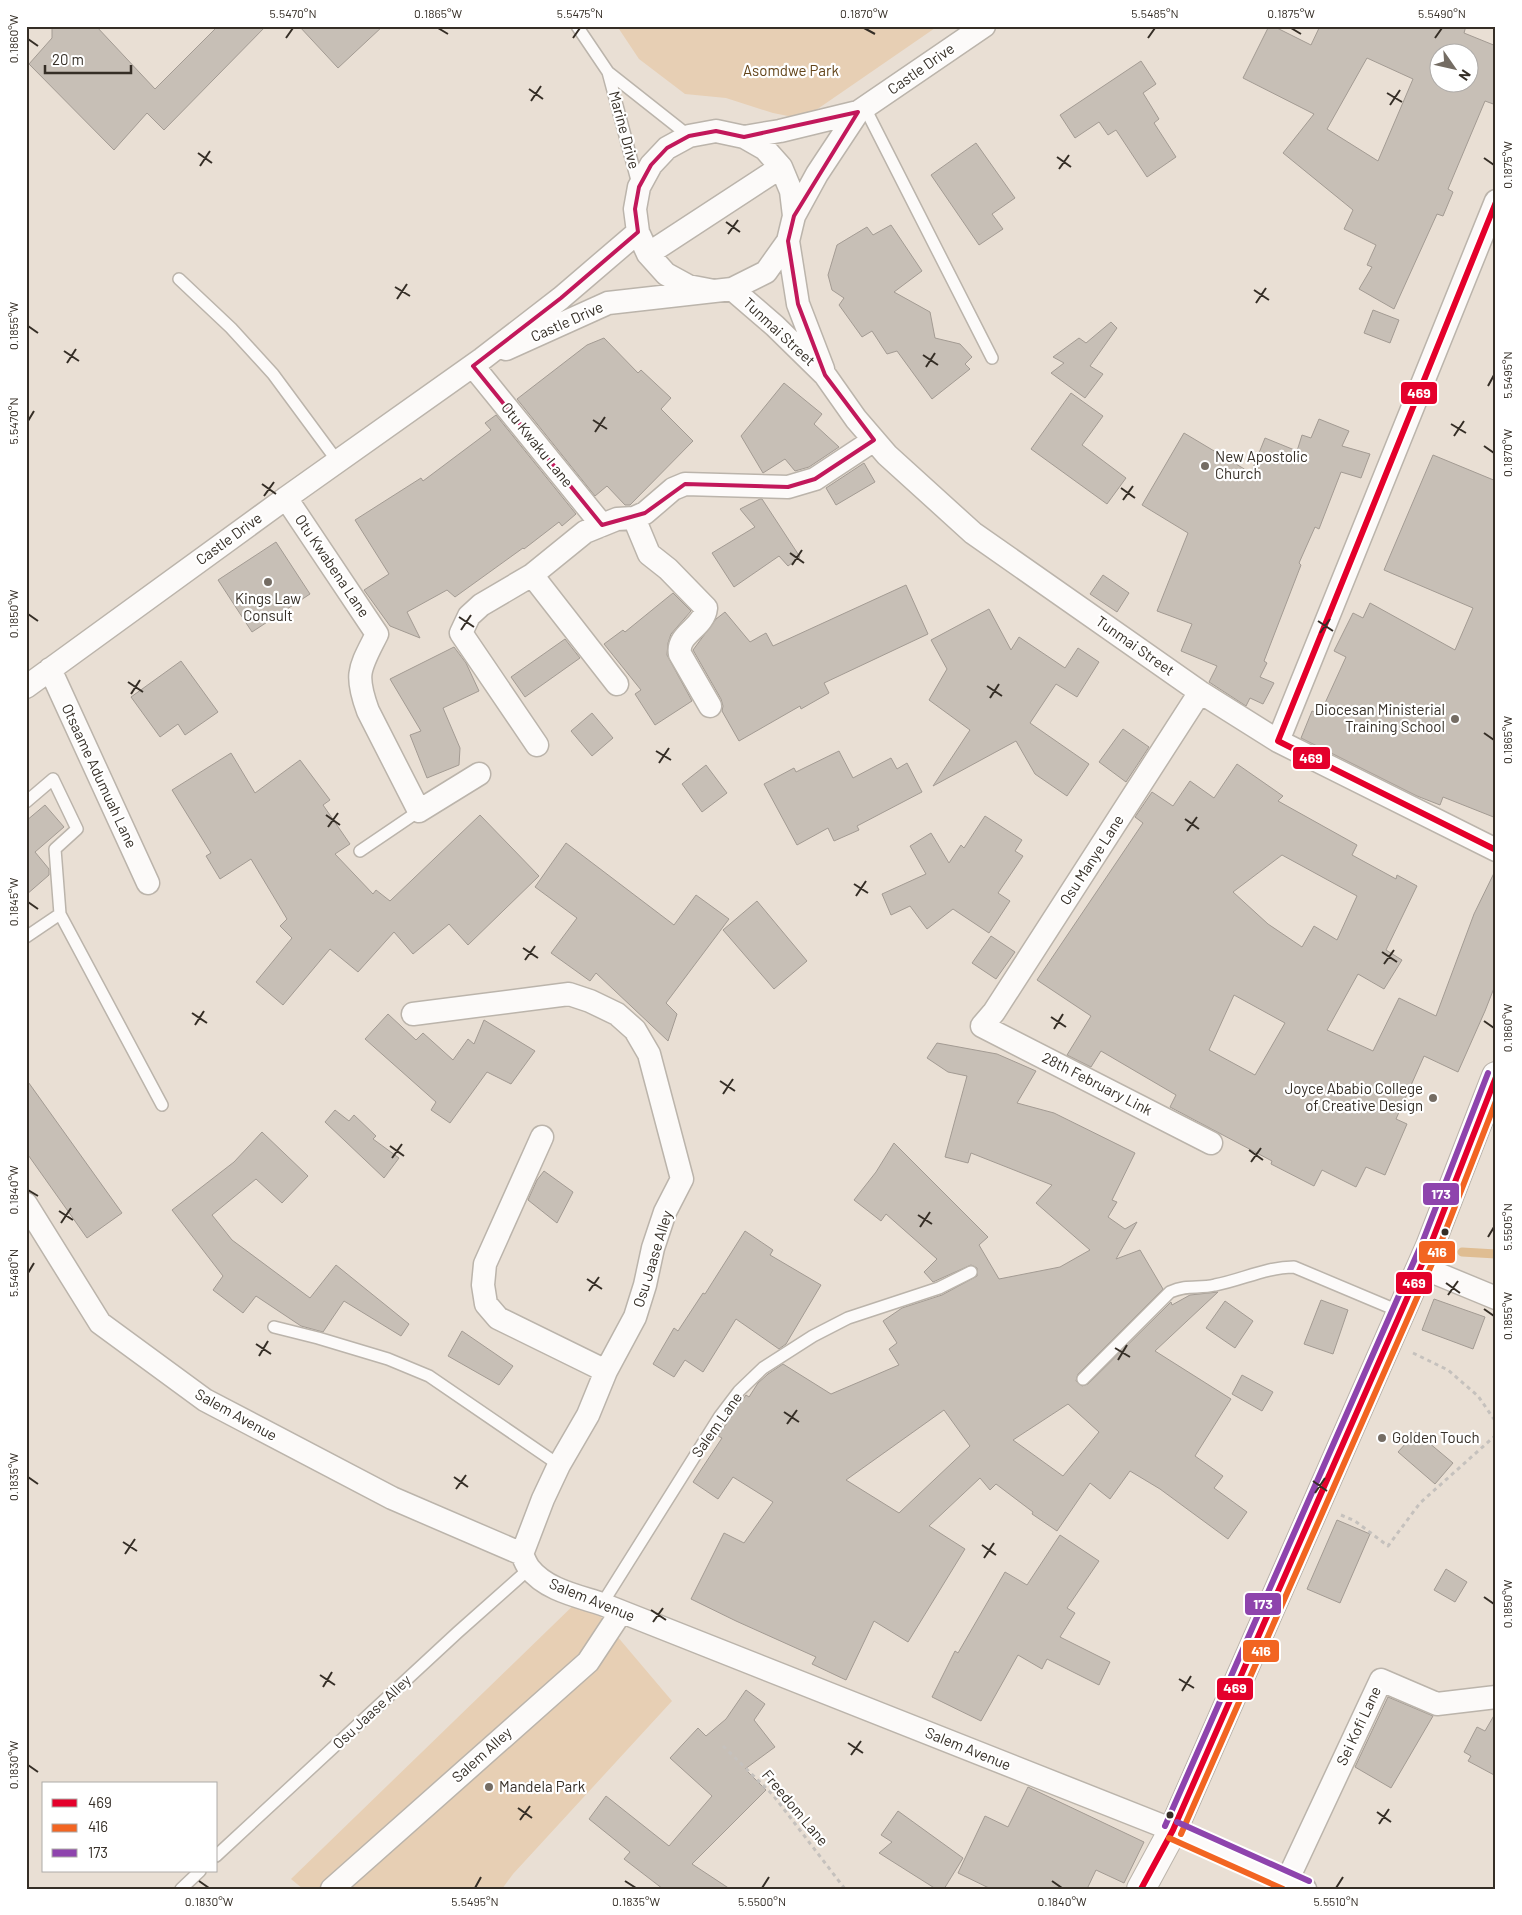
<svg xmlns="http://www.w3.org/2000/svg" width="1522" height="1915" font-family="Barlow,sans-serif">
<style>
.green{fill:#e7cfb4}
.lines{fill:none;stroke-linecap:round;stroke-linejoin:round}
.stream{stroke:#dfbd92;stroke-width:9}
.building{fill:#c7bfb6;stroke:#a39b93;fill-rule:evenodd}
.lane-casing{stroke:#bbb4ab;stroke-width:14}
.street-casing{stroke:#bbb4ab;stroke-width:25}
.primary-casing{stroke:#bbb4ab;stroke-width:30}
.path{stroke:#c5c1bd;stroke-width:3;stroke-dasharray:4 4;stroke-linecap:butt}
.lane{stroke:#fcfaf9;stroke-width:11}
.street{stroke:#fcfaf9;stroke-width:22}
.primary{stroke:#fcfaf9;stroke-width:28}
.bus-1-casing{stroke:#fff;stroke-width:10}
.bus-2-casing{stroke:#fff;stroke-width:10}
.bus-3-casing{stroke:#fff;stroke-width:10}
.bus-1{stroke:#e4002b;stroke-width:6}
.bus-2{stroke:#f26522;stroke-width:6}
.bus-3{stroke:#8e44ad;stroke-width:6}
.marked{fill:none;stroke:#c2185b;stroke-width:4;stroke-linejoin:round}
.ticks{fill:none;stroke:#352e26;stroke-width:2}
.poi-dot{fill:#746c63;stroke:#fff;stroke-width:2}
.bus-dot{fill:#352e26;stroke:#fff;stroke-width:2}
.labels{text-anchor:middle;stroke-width:4.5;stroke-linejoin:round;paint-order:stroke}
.street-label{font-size:15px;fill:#352e26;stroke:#fff}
.park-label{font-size:15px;fill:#634419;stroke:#fff}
.poi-label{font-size:15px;fill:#352e26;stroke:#fff;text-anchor:start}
.line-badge{stroke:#fff;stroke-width:2}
.badge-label{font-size:14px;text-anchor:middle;font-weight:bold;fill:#fff}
.neatline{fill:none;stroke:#352e26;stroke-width:2}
.ticks-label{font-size:12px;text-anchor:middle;fill:#352e26}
</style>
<rect width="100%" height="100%" fill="#e9dfd4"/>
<path class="green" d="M617 26H938L803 119 773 113 726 98 685 94 639 59Z
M583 1596 672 1701 513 1874 502 1889H303L291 1879Z"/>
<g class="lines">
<path class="stream" d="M1462 1252 1496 1254"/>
</g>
<path class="building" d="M52 26H96L155 89 218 26H266L164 130 147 113 114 150 29 64 52 38Z
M299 26H383L338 68Z
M1269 26H1273L1311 45 1320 26H1466L1464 33 1496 46V105L1485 101 1448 189 1453 192 1443 216 1437 214 1394 309 1359 289 1372 267 1367 265 1376 245 1344 229 1353 210 1283 153 1314 114 1243 78ZM1440 52H1470V82H1440ZM1367 58 1413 79 1378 161 1327 129Z
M1141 61 1156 84 1143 93 1159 119 1154 123 1176 157 1147 177 1116 130 1108 135 1099 122 1075 138 1060 115Z
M976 143 1015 198 992 214 1003 229 979 245 931 175Z
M891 225 922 271 894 292 930 312 935 338 960 344 972 357 965 364 970 369 932 399 897 351 887 354 872 331 862 337 839 305 844 298 832 290 828 275 837 245 867 227 873 235Z
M1373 310 1399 320 1390 343 1364 333Z
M1111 322 1117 328 1090 366 1103 374 1085 398 1051 373 1064 363 1053 357 1079 338 1086 343Z
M604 338 638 373 641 370 671 398 661 409 693 441 630 505H625L607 486 595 496 517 399 587 345Z
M784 383 822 414 814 424 839 447 809 467 795 471 785 459 763 473 741 436Z
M1071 393 1103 416 1082 445 1126 478 1107 504 1031 449Z
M496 415 576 514 562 526 559 522 524 549 523 548 455 597 447 590 407 612 420 638 390 626 364 590 389 574 355 520 421 478 423 481 491 430 485 423Z
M1319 419 1349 431 1342 446 1370 454 1361 478 1341 472 1319 529 1315 527 1299 563 1301 565 1264 661 1267 663 1260 677 1274 683 1263 704 1250 698 1246 706 1209 682 1217 666 1181 651 1192 624 1157 611 1188 533 1142 505 1184 433 1251 473 1265 438 1297 451 1302 435 1311 438Z
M1433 455 1496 481V818L1443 797 1440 805 1417 796 1301 738 1312 711 1320 714 1346 657 1334 651 1353 613 1363 618 1370 603 1455 650 1473 608 1384 570Z
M864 463 875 482 836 505 826 488Z
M760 499H762L800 557 788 566 779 556 734 587 712 553 755 527 740 509Z
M276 542 310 594 252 632 218 580Z
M1103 575 1129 593 1117 612 1090 594Z
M906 585 928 634 824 683 829 693 801 709 800 706 739 741 722 711 723 706 721 699 693 650 716 619 725 612 750 642 766 633 773 646Z
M673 593 691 611 671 634 668 643 667 655 692 701 655 725 635 694 641 690 604 644 623 630 625 632Z
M989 609 1011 650 1019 637 1065 668 1078 648 1099 662 1077 697 1056 684 1030 723 1089 764 1067 796 1035 774 1016 741 933 786 970 730 929 700 947 669 931 640Z
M565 639 580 658 525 697 511 677Z
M454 647 466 663 479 691 443 708 460 748 459 765 427 778 410 735 421 731 390 679Z
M181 661 218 712 185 735 178 724 160 737 131 697Z
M592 713 613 738 592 756 571 731Z
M1123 729 1149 747 1126 782 1099 762Z
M839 751 853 778 891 758 897 769 907 763 922 792 857 826 859 830 834 841 828 828 797 845 764 784 794 768 796 772Z
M231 753 255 793 300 760 330 800 323 805 350 844 335 854 373 894 376 890 390 901 480 815 539 876 468 945 449 924 413 954 394 932 358 972 330 949 283 1005 256 982 292 938 280 926 287 919 251 859 220 879 206 856 211 853 172 790Z
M1237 764 1283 796 1278 801 1357 845 1352 855 1396 879 1397 875 1417 886 1386 950 1402 960 1384 989 1358 974 1327 1030 1373 1051 1399 998 1436 1016 1474 914 1496 869V983L1485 1011 1458 1072 1424 1056 1396 1119 1407 1124 1385 1175 1366 1167 1356 1187 1322 1170 1314 1186 1271 1164 1272 1161 1170 1107 1176 1095 1101 1051 1091 1067 1067 1055 1091 1016 1037 980 1143 823 1135 817 1152 792 1173 806 1190 781 1214 798ZM1282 855 1357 896 1337 940 1314 926 1302 947 1268 924 1233 892ZM1234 995 1285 1023 1255 1075 1209 1050Z
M706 765 727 793 702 812 682 784Z
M45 805 64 827 35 852 49 869V875L26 895V821Z
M985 816 1022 840 1015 851 1023 856 998 893 1010 901 989 933 953 909 927 929 910 906 891 915 882 894 926 874 910 846 931 833 949 863 961 845 964 848Z
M566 843 674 925 696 895 729 919 666 1003 677 1014 668 1041 596 973 590 981 551 953 577 918 535 887Z
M757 901 807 961 774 989 723 930Z
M991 936 1015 952 996 979 972 963Z
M388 1014 416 1040 423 1033 453 1060 468 1039 474 1044 484 1020 535 1051 511 1084 487 1072 450 1123 431 1110 436 1102 365 1039Z
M937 1043 997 1054 1036 1071 1017 1103 1054 1113 1135 1153 1112 1200 1117 1202 1108 1217 1125 1229 1137 1222 1116 1259 1140 1250 1163 1289 1078 1374 1076 1381 1082 1386 1088 1384 1171 1302 1172 1305 1190 1295 1218 1292 1155 1351 1231 1399 1195 1456 1223 1476 1214 1488 1247 1512 1228 1539 1160 1489 1130 1471 1110 1499 1090 1483 1057 1531 1032 1514 1033 1512 996 1484 990 1490 980 1478 929 1526 965 1549 908 1642 874 1621 846 1680 812 1664 816 1657 736 1621 691 1599 724 1533 744 1543 773 1502 733 1477 718 1499 693 1482 722 1438 718 1436 746 1395 749 1397 758 1383 768 1374 783 1364 831 1394 899 1365 889 1349 897 1343 883 1321 902 1308 942 1295 977 1276V1268L971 1265 933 1282 924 1272 937 1259 886 1214 881 1221 854 1200 876 1172 894 1143 988 1237 979 1245 999 1279 1060 1267 1090 1250 1036 1203 1052 1185 971 1153 968 1163 945 1157 967 1076 948 1072 927 1058ZM1068 1404 1099 1432 1063 1476 1013 1440ZM944 1410 970 1446 899 1513 846 1480Z
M26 1079 122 1213 87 1238 26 1152Z
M335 1110 349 1121 354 1115 376 1136 373 1139 399 1158 384 1178 325 1122Z
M262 1132 308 1176 282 1203 256 1179 212 1215 232 1240 310 1298 336 1265 409 1324 401 1336 344 1301 323 1332 301 1326 256 1296 243 1313 213 1290 223 1276 172 1210 234 1162Z
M544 1171 573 1192 557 1223 528 1200 537 1180Z
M745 1231 773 1250 770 1255 821 1285 786 1344 779 1349 736 1319 703 1372 685 1360 674 1377 653 1364 674 1328 678 1331 703 1293 705 1294Z
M1434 1299 1485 1317 1473 1349 1422 1330Z
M1321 1300 1348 1310 1333 1354 1304 1344Z
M1225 1301 1253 1321 1235 1348 1206 1328Z
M462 1331 513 1366 499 1385 448 1356Z
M1242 1375 1273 1392 1262 1411 1232 1394Z
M1416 1432 1453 1463 1435 1484 1398 1452Z
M1337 1520 1370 1534 1340 1603 1307 1589Z
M1060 1535 1099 1561 1067 1608 1075 1613 1060 1637 1110 1662 1099 1685 1047 1659 1042 1669 1018 1655 981 1721 932 1697 955 1651 958 1653 1005 1572 1027 1585Z
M1446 1569 1467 1582 1455 1602 1434 1590Z
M746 1690 765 1704 754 1720 775 1747 745 1769 766 1790 692 1864 730 1889H663L624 1859 630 1852 589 1819 606 1796 669 1846 712 1796 670 1758 698 1728 706 1736 726 1719Z
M1388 1697 1433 1716 1391 1788 1355 1767Z
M1496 1712V1776L1468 1761 1471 1756 1464 1752 1477 1727 1485 1731Z
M1028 1787 1144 1842 1124 1883 1096 1870 1087 1889H991L958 1873 985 1816 1008 1827Z
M898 1811 963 1858 944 1889H936L879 1853 892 1842 881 1835Z"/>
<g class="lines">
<defs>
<path id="lane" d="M577 26 608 72 689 136
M608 72 638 184
M865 108 992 358
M179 279 231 328 273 374 338 462
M26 802 53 779 77 829 55 849 60 914 162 1105
M360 851 419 811
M26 937 60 914
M274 1327 318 1338 388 1359 429 1376 559 1465
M1083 1379 1170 1292C1188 1284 1198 1289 1215 1285 1242 1280 1266 1267 1294 1267L1401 1312
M602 1604 720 1416 739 1391 763 1368 813 1336 848 1318 939 1288 971 1272
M216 1856 458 1632 529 1569
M181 1889 200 1871"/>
<path id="street" d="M744 137 780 131 858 112 984 26
M794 216 817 174 858 112
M788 241 798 304 823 369
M648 254 781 167
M732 289 775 326 825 375 856 419 887 455 973 533 1200 692 1278 741 1496 850
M506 349 608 303 732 289 766 272 788 241 794 216 791 191 781 167 765 149 744 137 716 131 689 136 667 148 651 165 639 187 635 209 638 232 648 254 666 274 688 286 714 291
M473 366 602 525
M286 498 377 634C360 668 354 673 368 711L419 811 479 774
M634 518 649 554 668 569 706 608C704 628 676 634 680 654L710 706
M532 575 617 684
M50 669 148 883
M26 687 286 498 482 359 561 298 638 232
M1200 692 994 1012 982 1026 1211 1143
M1278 741 1496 201
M537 745 461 633 469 616 481 605 532 575 585 532 617 519 634 518 645 513 673 489 685 484 788 487 815 479 874 440
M413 1014 569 994 590 1001 617 1014 635 1030 649 1054 682 1179 665 1212 653 1248 645 1285 635 1317 606 1371 588 1415 559 1465 543 1499 522 1554
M542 1137 485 1264 483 1285 486 1304 498 1318 606 1371
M26 1204 100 1323 205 1400 392 1498 522 1554C524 1559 526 1564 529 1568 546 1590 578 1596 602 1604L1173 1830 1305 1889
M1421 1267 1496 1298
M1287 1881 1381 1680 1437 1704 1496 1697
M332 1889 588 1662 621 1612"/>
<path id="primary" d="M1141 1889 1173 1830 1430 1246 1496 1076"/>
</defs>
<use href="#lane" class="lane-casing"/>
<use href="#street" class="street-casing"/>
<use href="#primary" class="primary-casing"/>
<path class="path" d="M1413 1353 1448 1370 1478 1396 1496 1422
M1341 1515 1355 1521 1388 1546 1420 1503 1496 1435
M723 1746 773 1795 845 1889"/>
<use href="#lane" class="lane"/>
<use href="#street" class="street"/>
<use href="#primary" class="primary"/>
<defs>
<path id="bus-1" d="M1496 202 1278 741 1496 850
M1141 1889 1173 1830 1430 1246 1496 1077"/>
<path id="bus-2" d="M1181 1834 1438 1250 1496 1101
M1169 1838 1283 1889"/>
<path id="bus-3" d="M1177 1822 1309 1881
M1165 1826 1422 1243 1488 1073"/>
</defs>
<use href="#bus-1" class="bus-1-casing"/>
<use href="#bus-2" class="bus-2-casing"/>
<use href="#bus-3" class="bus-3-casing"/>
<use href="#bus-1" class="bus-1"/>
<use href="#bus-2" class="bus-2"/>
<use href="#bus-3" class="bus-3"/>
</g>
<path class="marked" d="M858 112 794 216 788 241 798 304 825 375 874 440 815 479 788 487 685 484 645 513 602 525 473 366 561 298 638 232 635 209 639 187 651 165 667 148 689 136 716 131 744 137Z"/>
<path class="ticks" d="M438 28 448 34M864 28 875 34M1291 28 1301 34M286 38 293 28M573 38 580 28M1148 38 1155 28M1435 38 1442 28M28 39 38 46M529 89 543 99M1387 93 1402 102M531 101 541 86M1390 105 1400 90M198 153 212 163M1057 157 1071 167M1484 158 1494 165M200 166 210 151M1059 169 1069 155M726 222 740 232M728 234 738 220M395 287 410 296M1254 290 1269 300M397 299 407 284M1256 303 1266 288M28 326 38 333M64 351 79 361M923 355 938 365M67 363 76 349M926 367 935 353M1488 386 1494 375M593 420 607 429M28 421 34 411M1451 424 1466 433M595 432 605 417M1454 436 1464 421M1484 446 1494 453M262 484 276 494M1121 488 1135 498M264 496 274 482M1123 500 1133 486M790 553 804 563M792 565 802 550M28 614 38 621M459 617 474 627M1318 621 1333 631M461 630 471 615M1320 633 1330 619M128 682 143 692M987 686 1002 696M131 694 140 680M990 698 999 684M1484 733 1494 740M656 751 671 760M659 763 669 748M326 815 340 825M1185 819 1199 829M328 827 338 813M1187 831 1197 817M854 884 868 893M856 896 866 881M28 902 38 909M523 948 538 958M1382 952 1397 962M525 960 535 946M1384 964 1394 950M192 1013 207 1023M1051 1017 1066 1027M1484 1021 1494 1028M195 1025 204 1011M1054 1029 1063 1014M720 1081 735 1091M723 1094 733 1079M390 1146 404 1156M1249 1150 1263 1160M392 1158 402 1144M1251 1162 1261 1148M28 1190 38 1196M59 1211 73 1220M918 1215 932 1224M61 1223 71 1208M920 1227 930 1212M1488 1237 1494 1227M28 1273 34 1263M587 1279 602 1289M1446 1283 1460 1293M589 1291 599 1277M1448 1295 1458 1281M1484 1309 1494 1316M256 1344 271 1354M1115 1348 1130 1357M259 1356 268 1341M1118 1360 1127 1345M784 1412 799 1422M787 1424 797 1410M28 1477 38 1484M454 1477 468 1487M1313 1481 1327 1491M456 1489 466 1475M1315 1493 1325 1478M123 1542 137 1551M982 1545 996 1555M125 1554 135 1539M984 1558 994 1543M1484 1597 1494 1604M651 1610 666 1620M653 1622 663 1608M320 1675 335 1685M1179 1679 1194 1688M323 1687 332 1672M1182 1691 1191 1676M848 1743 863 1753M851 1755 861 1741M28 1765 38 1772M518 1808 532 1818M1377 1812 1391 1822M520 1820 530 1806M1379 1824 1389 1809M199 1881 209 1888M625 1881 636 1888M1052 1881 1062 1888M475 1888 481 1877M762 1888 769 1877M1336 1888 1343 1877"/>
<g class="poi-dot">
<circle cx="1205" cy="466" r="5"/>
<circle cx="268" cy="582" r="5"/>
<circle cx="1455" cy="719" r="5"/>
<circle cx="1433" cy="1098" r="5"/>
<circle cx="1382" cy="1438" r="5"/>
<circle cx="489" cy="1787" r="5"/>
</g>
<g class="bus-dot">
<circle cx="1445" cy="1232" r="4.5"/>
<circle cx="1170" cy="1815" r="4.5"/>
</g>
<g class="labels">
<g class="street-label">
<text transform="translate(921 69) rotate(-35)" y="5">Castle Drive</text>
<text transform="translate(624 130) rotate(75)" y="5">Marine Drive</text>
<text transform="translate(567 322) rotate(-24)" y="5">Castle Drive</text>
<text transform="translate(779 332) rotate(43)" y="5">Tunmai Street</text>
<text transform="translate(537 445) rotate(51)" y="5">Otu Kwaku Lane</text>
<text transform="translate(229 539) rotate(-36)" y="5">Castle Drive</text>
<text transform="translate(332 566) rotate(56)" y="5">Otu Kwabena Lane</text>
<text transform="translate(1135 646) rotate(35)" y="5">Tunmai Street</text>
<text transform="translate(99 776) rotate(65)" y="5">Otsaame Adumuah Lane</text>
<text transform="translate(1092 860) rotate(-57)" y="5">Osu Manye Lane</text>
<text transform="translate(1097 1084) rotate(27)" y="5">28th February Link</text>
<text transform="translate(653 1259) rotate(-73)" y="5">Osu Jaase Alley</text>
<text transform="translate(236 1415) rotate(29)" y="5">Salem Avenue</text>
<text transform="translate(717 1425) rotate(-55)" y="5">Salem Lane</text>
<text transform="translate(592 1600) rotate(22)" y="5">Salem Avenue</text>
<text transform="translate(372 1712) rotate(-43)" y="5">Osu Jaase Alley</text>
<text transform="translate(1359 1726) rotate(-65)" y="5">Sei Kofi Lane</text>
<text transform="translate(968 1749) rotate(22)" y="5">Salem Avenue</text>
<text transform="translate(482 1755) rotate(-42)" y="5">Salem Alley</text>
<text transform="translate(795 1808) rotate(50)" y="5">Freedom Lane</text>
</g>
<g class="park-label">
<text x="791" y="76">Asomdwe Park</text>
</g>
<g class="poi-label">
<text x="1215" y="462">New Apostolic<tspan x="1215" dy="17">Church</tspan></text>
<text x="268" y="604" text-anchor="middle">Kings Law<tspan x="268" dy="17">Consult</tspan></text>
<text x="1445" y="715" text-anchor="end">Diocesan Ministerial<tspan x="1445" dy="17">Training School</tspan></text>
<text x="1423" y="1094" text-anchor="end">Joyce Ababio College<tspan x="1423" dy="17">of Creative Design</tspan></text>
<text x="1392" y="1443">Golden Touch</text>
<text x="499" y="1792">Mandela Park</text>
</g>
</g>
<g class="line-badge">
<rect x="1400" y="381" width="38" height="24" rx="5" fill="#e4002b"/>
<rect x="1292" y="746" width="39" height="24" rx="5" fill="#e4002b"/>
<rect x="1422" y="1182" width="38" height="24" rx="5" fill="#8e44ad"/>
<rect x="1418" y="1240" width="38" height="24" rx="5" fill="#f26522"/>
<rect x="1395" y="1271" width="38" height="24" rx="5" fill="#e4002b"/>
<rect x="1244" y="1592" width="38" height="24" rx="5" fill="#8e44ad"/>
<rect x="1242" y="1639" width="38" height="24" rx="5" fill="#f26522"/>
<rect x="1216" y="1677" width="38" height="24" rx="5" fill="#e4002b"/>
</g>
<g class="badge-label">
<text x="1419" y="398">469</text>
<text x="1311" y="763">469</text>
<text x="1441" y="1199">173</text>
<text x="1437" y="1257">416</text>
<text x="1414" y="1288">469</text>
<text x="1263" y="1609">173</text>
<text x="1261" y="1656">416</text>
<text x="1235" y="1693">469</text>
</g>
<rect width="1522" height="1915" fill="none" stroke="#ffffff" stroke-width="55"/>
<rect x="42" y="1782" width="175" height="90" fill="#ffffff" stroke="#aeaba8"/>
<rect x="52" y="1799" width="25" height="8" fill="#e4002b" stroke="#aeaba8"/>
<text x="88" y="1808" font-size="15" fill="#352e26">469</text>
<rect x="52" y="1824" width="25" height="8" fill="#f26522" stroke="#aeaba8"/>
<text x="88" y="1832" font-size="15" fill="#352e26">416</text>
<rect x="52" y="1849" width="25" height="8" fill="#8e44ad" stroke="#aeaba8"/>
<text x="88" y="1858" font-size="15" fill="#352e26">173</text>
<g transform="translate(1454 68) rotate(124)"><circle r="24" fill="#ffffff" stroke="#aeaba8"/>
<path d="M0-4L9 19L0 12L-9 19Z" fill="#746c63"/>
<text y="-8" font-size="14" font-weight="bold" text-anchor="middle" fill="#352e26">N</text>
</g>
<path d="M45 65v8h86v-8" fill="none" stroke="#352e26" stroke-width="2.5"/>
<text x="52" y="65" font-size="15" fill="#352e26" stroke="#ffffff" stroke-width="4" paint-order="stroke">20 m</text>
<rect x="28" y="28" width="1466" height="1860" class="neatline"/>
<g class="ticks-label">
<text x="293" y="18">5.5470°N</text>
<text x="438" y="18">0.1865°W</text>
<text x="580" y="18">5.5475°N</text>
<text x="864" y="18">0.1870°W</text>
<text x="1155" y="18">5.5485°N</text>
<text x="1291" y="18">0.1875°W</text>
<text x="1442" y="18">5.5490°N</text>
<text transform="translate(14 39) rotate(-90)" y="4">0.1860°W</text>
<text transform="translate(1508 165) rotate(-90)" y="4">0.1875°W</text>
<text transform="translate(14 326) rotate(-90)" y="4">0.1855°W</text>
<text transform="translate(1508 375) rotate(-90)" y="4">5.5495°N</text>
<text transform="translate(14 421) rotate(-90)" y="4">5.5470°N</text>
<text transform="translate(1508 453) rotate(-90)" y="4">0.1870°W</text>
<text transform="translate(14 614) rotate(-90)" y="4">0.1850°W</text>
<text transform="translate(1508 740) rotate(-90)" y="4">0.1865°W</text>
<text transform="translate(14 902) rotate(-90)" y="4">0.1845°W</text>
<text transform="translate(1508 1028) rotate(-90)" y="4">0.1860°W</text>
<text transform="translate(14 1190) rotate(-90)" y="4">0.1840°W</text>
<text transform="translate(1508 1227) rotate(-90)" y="4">5.5505°N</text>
<text transform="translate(14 1273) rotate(-90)" y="4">5.5480°N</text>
<text transform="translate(1508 1316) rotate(-90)" y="4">0.1855°W</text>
<text transform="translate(14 1477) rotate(-90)" y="4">0.1835°W</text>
<text transform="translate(1508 1604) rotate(-90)" y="4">0.1850°W</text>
<text transform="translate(14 1765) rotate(-90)" y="4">0.1830°W</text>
<text x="209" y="1906">0.1830°W</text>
<text x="475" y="1906">5.5495°N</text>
<text x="636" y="1906">0.1835°W</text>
<text x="762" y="1906">5.5500°N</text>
<text x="1062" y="1906">0.1840°W</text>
<text x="1336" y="1906">5.5510°N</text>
</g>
</svg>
